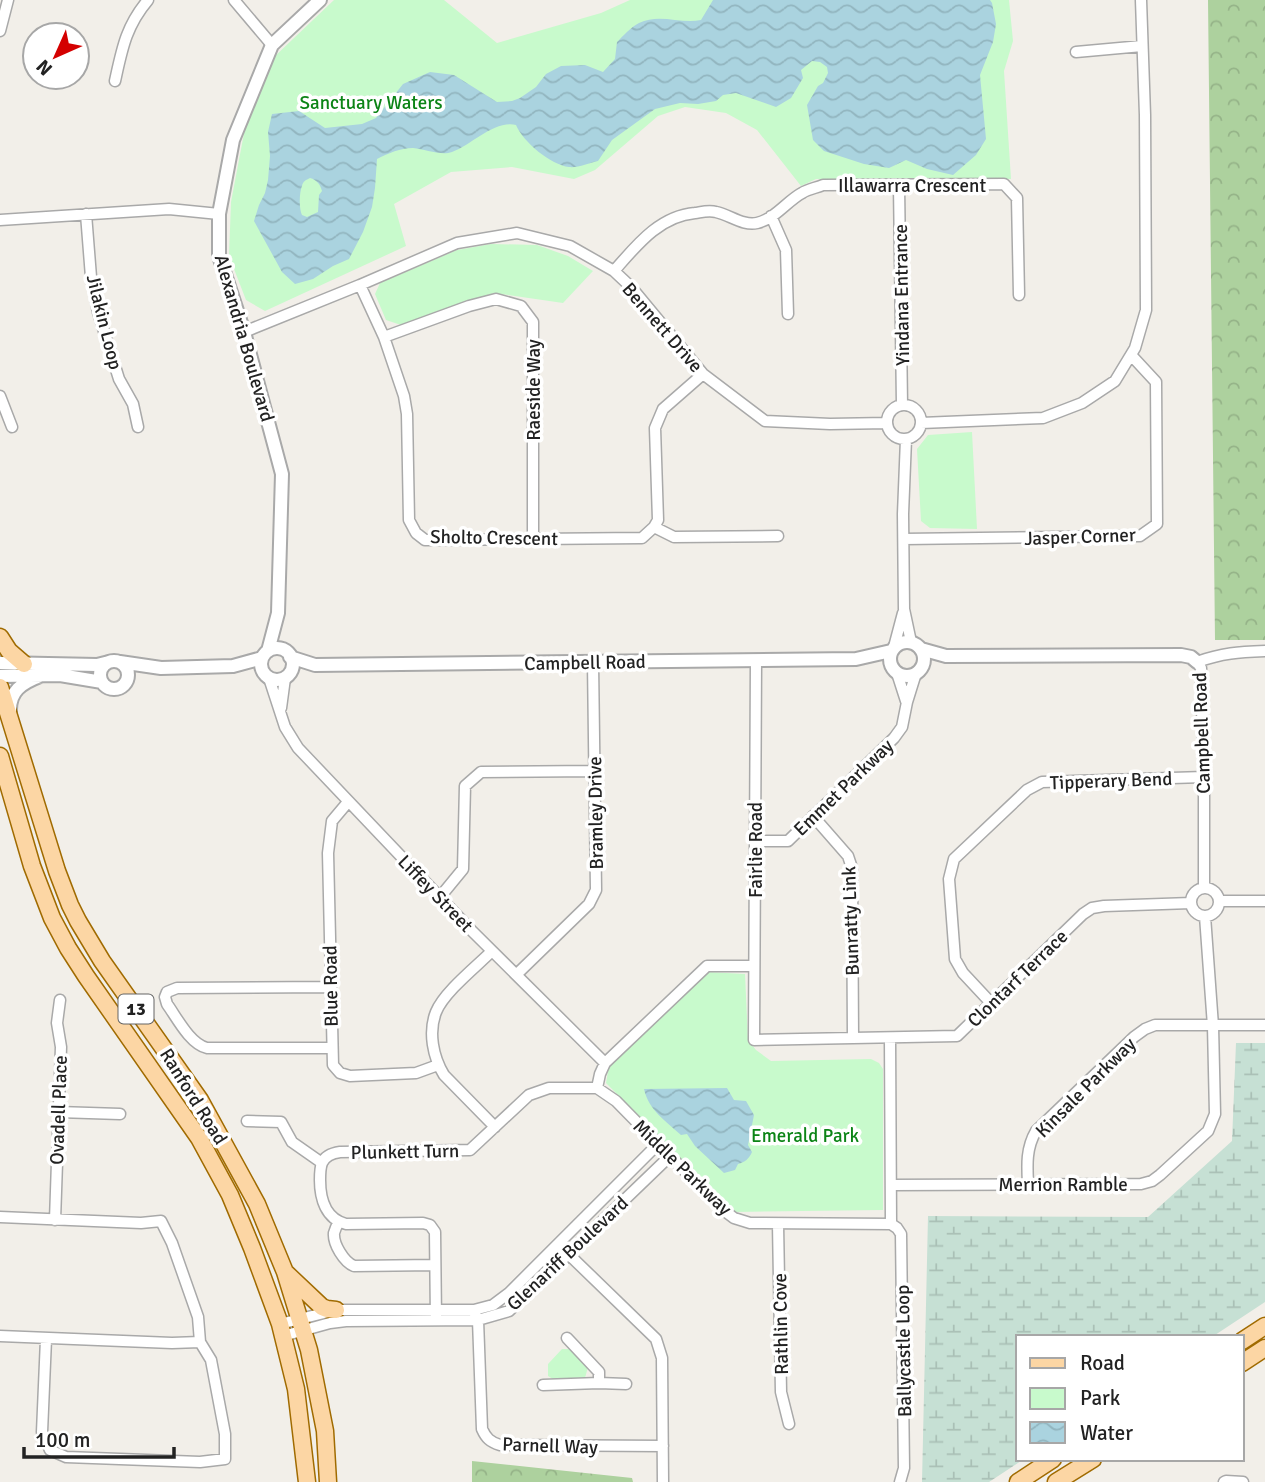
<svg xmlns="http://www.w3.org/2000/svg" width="1265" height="1482" font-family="Signika,sans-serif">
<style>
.forest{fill:url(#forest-crowns)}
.wetland{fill:url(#wetland-marsh)}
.park{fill:#c8facc}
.water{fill:url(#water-waves);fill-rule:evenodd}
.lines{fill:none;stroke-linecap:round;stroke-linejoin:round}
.minor-casing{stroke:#a9a9a9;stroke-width:13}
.tertiary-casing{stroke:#a9a9a9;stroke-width:16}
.primary-casing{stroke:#a06b00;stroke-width:19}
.minor{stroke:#fff;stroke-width:10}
.tertiary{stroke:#fff;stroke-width:12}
.primary{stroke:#fcd6a4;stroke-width:16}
.labels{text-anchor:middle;stroke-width:7;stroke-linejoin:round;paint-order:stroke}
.shield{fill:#fff;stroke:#646464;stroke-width:2}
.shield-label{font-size:18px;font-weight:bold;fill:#222}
.park-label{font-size:19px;fill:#0c8416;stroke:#fff}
.street-label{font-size:19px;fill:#222;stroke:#fff}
</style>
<defs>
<pattern id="forest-crowns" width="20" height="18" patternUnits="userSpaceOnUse" patternTransform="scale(1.75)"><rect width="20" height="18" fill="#add19e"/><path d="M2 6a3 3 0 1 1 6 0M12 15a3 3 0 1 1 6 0" fill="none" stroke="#95b388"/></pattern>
<pattern id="wetland-marsh" width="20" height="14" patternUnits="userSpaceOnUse" patternTransform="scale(1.75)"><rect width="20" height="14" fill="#c6e0d4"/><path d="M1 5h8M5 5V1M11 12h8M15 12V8" fill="none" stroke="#aac0b6"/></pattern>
<pattern id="water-waves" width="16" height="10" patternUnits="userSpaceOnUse" patternTransform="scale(1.75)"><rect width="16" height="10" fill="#aad3df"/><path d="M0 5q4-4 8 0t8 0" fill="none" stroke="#92b5bf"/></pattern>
</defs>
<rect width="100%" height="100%" fill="#f2efe9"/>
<path class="forest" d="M1208 0H1265V640H1215Z
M472 1461 632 1478 633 1482H472Z"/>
<path class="wetland" d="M1236 1043H1265V1302L1212 1337H1018V1459H1024L989 1482H922L928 1216 1148 1217 1232 1141Z"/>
<path class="park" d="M334 0H444L497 43 601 13 630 0H1009L1013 41 1004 71 1011 179H816L801 186 757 130 726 113 685 107 658 116 595 170 574 179 512 167 451 172 394 204 406 246 265 311 246 300 229 256 231 202 245 128 273 58Z
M491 244 537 245 568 256 593 271 563 303 494 293 401 325 386 320 375 294 380 283 457 250Z
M972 432 977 529 930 528 921 521 917 449 928 435Z
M708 972 745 974 748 1040 756 1050 771 1061 871 1059 879 1063 883 1069V1210L734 1212 606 1083 609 1066Z
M562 1349H570L588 1367 585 1378 553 1379 548 1376V1364Z"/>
<path class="water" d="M713 0H990L992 3 996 24 993 42 980 75 986 139 976 155 953 175 927 169 906 160 889 168 864 164 824 151 813 140 807 105 818 86 823 83 828 73 827 67 820 62 812 61 801 70 803 78 791 98 776 107 736 93 723 95 716 101 698 104 680 103 655 109 612 140 598 161C589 163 578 168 569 167 551 165 523 142 516 125 494 120 472 145 452 152 441 156 425 149 413 148 400 148 389 153 377 159L375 188 372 207 363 232 349 259 333 266 313 279 295 284 282 272 254 221 259 205 265 193 268 180 270 156 268 132 272 114 299 111 325 128 362 124 376 118 403 84 430 72 454 75 497 102 512 101 520 98 536 87 546 74 561 66 585 65 603 72 615 59 617 42C623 36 631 27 639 23 659 13 680 24 701 20ZM310 178C317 180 320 184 322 191L319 195 318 212 307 217 302 215C299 209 299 193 302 186 303 181 306 180 310 178Z
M727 1088 734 1100 746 1101 754 1115 748 1145 752 1152C749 1159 745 1162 738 1164L735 1170 724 1173 695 1146 687 1134 681 1135C666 1121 649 1111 644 1089Z"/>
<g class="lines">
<defs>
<path id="minor" d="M234 0 272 45
M0 31 8 0
M1076 52 1142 46
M115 81C122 49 126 26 148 0
M899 185 902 405
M86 214 91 277 98 312 119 379 133 404 138 427
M771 216 786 250 788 314
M0 220 169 209 219 214
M614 271C636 246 659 216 695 213 702 212 709 210 716 212 730 215 743 226 757 223 775 219 787 201 802 193 808 189 816 188 823 185L1004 184 1017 198 1019 295
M360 285 384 337 404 396 407 414 409 520 416 533 425 540 642 538 654 527 658 520 655 428 663 409 703 374
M244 332 360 285 457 243 517 233 570 246 614 271 631 287 703 374 765 421 830 424 887 423
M384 337 469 306 496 299 521 306 533 322V538
M0 396 12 427
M887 422a17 17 0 1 1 34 0a17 17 0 1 1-34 0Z
M921 423 1043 418 1082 403 1115 381 1135 348 1146 310 1145 115 1141 0
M906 439 903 514 904 609 911 642
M654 527 674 537 778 536
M904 539 1140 536 1157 524 1156 382 1131 355
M894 647 903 613
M756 661 754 1040 957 1036 1083 914 1092 908 1104 906 1191 903
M897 673 906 701
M269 678 285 727 298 748 471 930 605 1063
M281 708 285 678
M348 802 332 821 328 853 333 1065 340 1073 350 1076 416 1073 438 1065
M813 816 848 856 852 868 853 1038
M755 841H788L894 738 902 727 907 702 916 673
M1204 888V777L1201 675V668L1197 662C1222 653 1239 652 1265 651
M1191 902a14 14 0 1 1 28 0a14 14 0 1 1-28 0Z
M440 897 463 869 465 786 481 772 595 771
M1219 901H1265
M492 951C477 966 444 992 436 1012 428 1032 433 1057 444 1075L495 1127
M754 966H707L605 1063 600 1074 597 1088 616 1101 722 1209 734 1218 750 1223 891 1224
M517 974 589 904 596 890 593 662
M331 987 177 988 167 992 165 997 167 1004C177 1018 190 1044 207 1048H331
M991 1003 963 973 955 959 949 879 954 859 1027 790 1042 782 1204 777
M890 1038 891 1224
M58 1112 120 1114
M247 1121 281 1122 292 1142 322 1163
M1028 1184C1027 1165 1026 1148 1036 1131L1134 1037 1145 1029 1155 1025H1265
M891 1185 1141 1184 1152 1181 1160 1175 1208 1131 1215 1114 1213 1026 1205 916
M0 1217 141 1223 161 1221 172 1243 198 1317 200 1342
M55 1220 61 1047 57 1023 60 1000
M339 1222C337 1225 335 1229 334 1233 333 1244 344 1262 354 1266L435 1265
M778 1224 781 1392 789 1424
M891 1224 897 1228 901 1234 904 1468 900 1482
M558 1244 656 1339 662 1358 663 1482
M475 1314 478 1320 482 1429C486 1438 490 1442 500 1445L663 1446
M436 1320 435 1232 430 1225 423 1223 346 1224C326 1219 320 1199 320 1180 320 1175 320 1168 322 1163 325 1156 333 1153 340 1152L470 1150 529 1095 549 1088H597
M280 1324 336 1310H474L493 1305 509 1293 658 1144
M0 1336 172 1343 200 1342 211 1360 225 1434V1459L200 1462 66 1457 50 1450 42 1432 46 1339
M283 1336 330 1323 346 1321 478 1320 509 1311 670 1156
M567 1338 599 1372V1383
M543 1385 599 1383 626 1384
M1224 1482 1226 1481 1243 1482"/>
<path id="tertiary" d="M890 659a17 17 0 1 1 34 0a17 17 0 1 1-34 0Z
M261 664a16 16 0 1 1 32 0a16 16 0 1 1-32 0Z
M921 649 946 656 1181 655 1191 657 1197 662
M268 651 278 613 282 474 244 332 219 256V214L233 140 272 45 320 0
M290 657 315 665 856 659 891 651
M100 675a14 14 0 1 1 28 0a14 14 0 1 1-28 0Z
M120 662 161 668 233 666 262 658
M0 663 97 665 109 662
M0 676 60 675 102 682
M10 712C9 691 22 683 40 676"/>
<path id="primary" d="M0 637 9 651 24 664
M0 687 57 871 70 905 78 921 102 961 200 1100 257 1204 285 1272 309 1350 325 1431 328 1482
M0 756 32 866 52 918 68 948 86 976 199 1138 230 1195 252 1248 280 1324 296 1389 307 1482
M286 1273 322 1307 327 1309 336 1310
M1242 1341 1265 1326
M1242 1363 1265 1348
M1018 1482 1053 1459
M1056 1482 1093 1459"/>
</defs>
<use href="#minor" class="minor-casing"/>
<use href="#tertiary" class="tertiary-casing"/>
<use href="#primary" class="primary-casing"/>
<use href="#minor" class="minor"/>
<use href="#tertiary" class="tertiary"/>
<use href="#primary" class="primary"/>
</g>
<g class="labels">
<rect class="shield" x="118.5" y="994.5" width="35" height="29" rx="5"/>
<g class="shield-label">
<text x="136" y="1015">13</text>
</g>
<g class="park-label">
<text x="371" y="109">Sanctuary Waters</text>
<text x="805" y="1142">Emerald Park</text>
</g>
<g class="street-label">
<text x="912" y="192">Illawarra Crescent</text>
<text transform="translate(901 295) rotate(-91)" y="7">Yindana Entrance</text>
<text transform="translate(105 322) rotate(76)" y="7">Jilakin Loop</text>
<text transform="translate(663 327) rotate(49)" y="7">Bennett Drive</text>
<text transform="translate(245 338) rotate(74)" y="7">Alexandria Boulevard</text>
<text transform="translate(533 390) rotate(-90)" y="7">Raeside Way</text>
<text transform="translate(1080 536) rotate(-2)" y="7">Jasper Corner</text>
<text transform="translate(494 537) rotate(1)" y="7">Sholto Crescent</text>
<text transform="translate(585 662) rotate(-1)" y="7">Campbell Road</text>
<text transform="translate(1201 733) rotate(-92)" y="7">Campbell Road</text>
<text transform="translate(1111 780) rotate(-2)" y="7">Tipperary Bend</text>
<text transform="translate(843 787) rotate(-44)" y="7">Emmet Parkway</text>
<text transform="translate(595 813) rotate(-91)" y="7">Bramley Drive</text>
<text transform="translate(755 850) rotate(-90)" y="7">Fairlie Road</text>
<text transform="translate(436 893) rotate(46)" y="7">Liffey Street</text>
<text transform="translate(850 921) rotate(-92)" y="7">Bunratty Link</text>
<text transform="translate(1017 978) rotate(-44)" y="7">Clontarf Terrace</text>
<text transform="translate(330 986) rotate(-91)" y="7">Blue Road</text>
<text transform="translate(1085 1087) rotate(-45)" y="7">Kinsale Parkway</text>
<text transform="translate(194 1096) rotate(58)" y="7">Ranford Road</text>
<text transform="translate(58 1110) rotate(-88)" y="7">Ovadell Place</text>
<text transform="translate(405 1151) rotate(-1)" y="7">Plunkett Turn</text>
<text transform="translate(683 1167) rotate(44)" y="7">Middle Parkway</text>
<text x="1063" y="1191">Merrion Ramble</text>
<text transform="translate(567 1253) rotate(-43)" y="7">Glenariff Boulevard</text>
<text transform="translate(780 1324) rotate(-91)" y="7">Rathlin Cove</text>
<text transform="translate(903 1351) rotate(-91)" y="7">Ballycastle Loop</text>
<text transform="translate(550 1445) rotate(2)" y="7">Parnell Way</text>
</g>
</g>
<rect x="1016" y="1335" width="228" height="126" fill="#ffffff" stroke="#a7a7a7" stroke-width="2"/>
<rect x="1030" y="1358" width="35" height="10" fill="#fcd6a4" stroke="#a7a7a7" stroke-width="2"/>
<text x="1080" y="1370" font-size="21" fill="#222222">Road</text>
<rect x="1030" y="1388" width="35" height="21" fill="#c8facc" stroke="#a7a7a7" stroke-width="2"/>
<text x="1080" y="1405" font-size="21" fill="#222222">Park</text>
<rect x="1030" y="1422" width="35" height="21" fill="url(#water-waves)" stroke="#a7a7a7" stroke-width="2"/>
<text x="1080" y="1440" font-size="21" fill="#222222">Water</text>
<g transform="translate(56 56) rotate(225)"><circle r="33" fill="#ffffff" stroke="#a7a7a7" stroke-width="2"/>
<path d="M0-5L12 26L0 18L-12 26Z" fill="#d40000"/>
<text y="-10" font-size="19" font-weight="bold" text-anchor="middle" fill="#222222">N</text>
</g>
<path d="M24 1447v10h150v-10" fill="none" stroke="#222222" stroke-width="3.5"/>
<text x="35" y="1447" font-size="21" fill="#222222" stroke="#ffffff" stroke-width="5" paint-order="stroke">100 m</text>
</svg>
